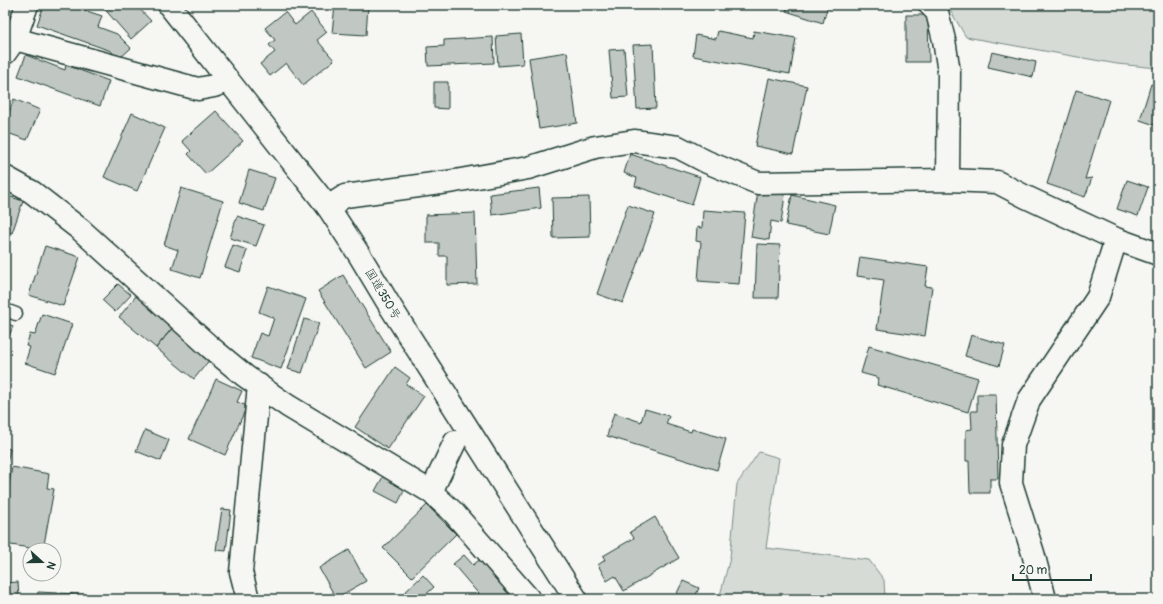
<svg xmlns="http://www.w3.org/2000/svg" width="1163" height="604" font-family="Pangolin,'Klee One',sans-serif">
<style>
.green{fill:#d6dbd6;stroke:#7a8c85}
.building{fill:#c1c8c3;stroke:#1f3d34}
.lines{fill:none;stroke-linecap:round;stroke-linejoin:round}
.service-casing{stroke:#1f3d34;stroke-width:15}
.minor-casing{stroke:#1f3d34;stroke-width:25}
.trunk-casing{stroke:#1f3d34;stroke-width:25}
.service{stroke:#f6f6f2;stroke-width:12}
.minor{stroke:#f6f6f2;stroke-width:22}
.trunk{stroke:#f6f6f2;stroke-width:22}
.labels{text-anchor:middle;stroke-width:3;stroke-linejoin:round;paint-order:stroke}
.street-label{font-size:12px;fill:#1f3d34;stroke:#f6f6f2}
</style>
<rect width="100%" height="100%" fill="#f6f6f2"/>
<filter id="ink" filterUnits="userSpaceOnUse"><feTurbulence type="fractalNoise" baseFrequency=".025" numOctaves="2"/><feDisplacementMap in="SourceGraphic" scale="8" xChannelSelector="R" yChannelSelector="G"/><feConvolveMatrix kernelMatrix="1 2 1 2 8 2 1 2 1" color-interpolation-filters="sRGB"/></filter>
<g filter="url(#ink)">
<path class="green" d="M947 5H1158V68L1117 64 966 37Z
M759 452 779 458 766 548 869 560 884 580 885 599H719L730 558 737 484Z"/>
<path class="building" d="M44 5H69L102 16 98 27 117 34 131 48 119 59 111 51 37 25Z
M101 5H136L151 21 131 39Z
M335 5H368L366 35 332 33Z
M788 5H828L823 23 786 11Z
M285 12 295 25 311 12 327 32 317 40 334 60 303 85 286 63 270 76 260 64 275 52 269 45 275 40 265 28Z
M906 15H928L929 62H906Z
M718 31 753 38 754 31 796 38 790 74 693 56 696 35 716 39Z
M521 34 523 64 498 66 496 36Z
M493 37 494 63 428 66 427 47 444 46V40Z
M653 44 656 108 637 109 633 45Z
M624 49 628 97 613 98 609 50Z
M567 52 577 123 539 129 529 58Z
M992 52 1036 62 1033 77 988 67Z
M26 55 65 70 66 65 109 81 100 106 18 76Z
M769 78 807 86 793 154 755 146Z
M434 82H448V109L434 108Z
M1151 84 1158 86V126L1140 120Z
M1076 90 1109 100 1085 179 1092 178 1085 197 1047 184Z
M14 99 40 110 27 140 5 132V114L8 115Z
M216 111 243 141 206 174 188 154 191 151 182 141Z
M132 113 165 128 137 191 104 177Z
M630 154 700 177 692 205 635 186 637 178 624 173Z
M249 170 275 178 264 211 239 203Z
M1127 180 1148 187 1138 216 1117 209Z
M181 188 223 201 200 278 172 269 178 250 164 245Z
M539 188 541 208 492 215 490 194Z
M758 191 785 195 781 223 771 221 769 240 751 237Z
M5 195 23 201 12 233 5 231Z
M792 195 835 205 829 234 786 225Z
M589 197 590 237 553 238 552 198Z
M628 205 655 214 623 303 597 294Z
M703 210 745 213 739 284 698 281 701 242 696 241 697 227 702 228Z
M475 213 477 284 447 285V256H439V243H426V215Z
M237 216 264 225 256 246 230 238Z
M757 244 780 245 778 298H755Z
M233 245 247 250 240 272 225 267Z
M45 246 80 257 63 306 29 295Z
M860 257 928 267 925 286 932 287 925 336 877 329 884 280 857 276Z
M343 275 391 352 366 368 318 291Z
M118 284 131 295 115 312 102 300Z
M268 286 306 299 281 369 251 358 260 333 268 336 274 318 259 312Z
M136 296 173 327 156 348 119 317Z
M42 314 72 324 55 373 25 363 30 347 26 346 30 334 35 335Z
M304 319 319 323 302 373 288 369Z
M5 323 13 326 5 347Z
M173 327 211 358 194 379 156 348Z
M971 335 1005 345 999 366 965 356Z
M869 346 978 378 968 412 877 385 879 378 861 373Z
M395 367 410 378 406 384 424 396 388 449 355 427Z
M216 379 242 391 237 402 247 406 225 455 189 439Z
M977 394H996L998 479H990V493H970L969 461H966V430L972 429 971 411H977Z
M645 409 669 416 666 424 691 432 692 429 726 439 717 470 607 436 614 413 641 422Z
M145 430 169 440 161 461 136 451Z
M5 448 10 449 5 473Z
M12 467 49 474 47 488 54 489 43 550 5 544V507Z
M384 475 406 487 398 503 375 491Z
M427 505 456 534 412 577 383 548Z
M222 509 231 510 226 551 216 550Z
M655 517 679 558 624 591 615 576 607 581 598 565 605 560 603 556 634 538 630 532Z
M349 550 366 581 336 598 319 568Z
M464 555 473 565 483 557 520 599H483L453 564Z
M423 575 434 587 421 599H403L401 596Z
M683 581 699 588 694 599H674Z
M18 582 19 599H5V583Z
M38 592 134 597V599H37Z"/>
<g class="lines">
<defs>
<path id="service" d="M5 310 16 314"/>
<path id="minor" d="M930 5 937 12 944 40 949 72 948 180
M15 39 198 89 214 86 228 81
M5 53 15 39 27 5
M5 177 32 192 81 230 210 347 245 376 288 406 431 492 453 512 529 599
M328 207 345 196 455 181 528 168 595 147 634 141 678 147 707 162 758 183 948 180 997 182 1026 197 1116 239 1158 254
M431 492 455 442
M248 599 241 572 259 385
M1045 599 1033 553 1011 483 1013 445 1029 400 1098 297 1116 239"/>
<path id="trunk" d="M169 5 328 207 360 256 390 306 576 599"/>
</defs>
<use href="#service" class="service-casing"/>
<use href="#minor" class="minor-casing"/>
<use href="#trunk" class="trunk-casing"/>
<use href="#service" class="service"/>
<use href="#minor" class="minor"/>
<use href="#trunk" class="trunk"/>
</g>
</g>
<g class="labels">
<g class="street-label">
<text transform="translate(383 294) rotate(59)" y="4">国道350号</text>
</g>
</g>
<rect width="1163" height="604" fill="none" stroke="#f6f6f2" stroke-width="20"/>
<rect x="10" y="10" width="1143" height="584" fill="none" stroke="#1f3d34" stroke-width="1.5" filter="url(#ink)"/>
<g transform="translate(42 562) rotate(111)"><circle r="19" fill="#f6f6f2" stroke="#a0aca6"/>
<path d="M0-3L7 15L0 10L-7 15Z" fill="#1f3d34"/>
<text y="-6" font-size="11" font-weight="bold" text-anchor="middle" fill="#1f3d34">N</text>
</g>
<path d="M1013 574v6h78v-6" fill="none" stroke="#1f3d34" stroke-width="2"/>
<text x="1019" y="574" font-size="12" fill="#1f3d34" stroke="#f6f6f2" stroke-width="3" paint-order="stroke">20 m</text>
</svg>
